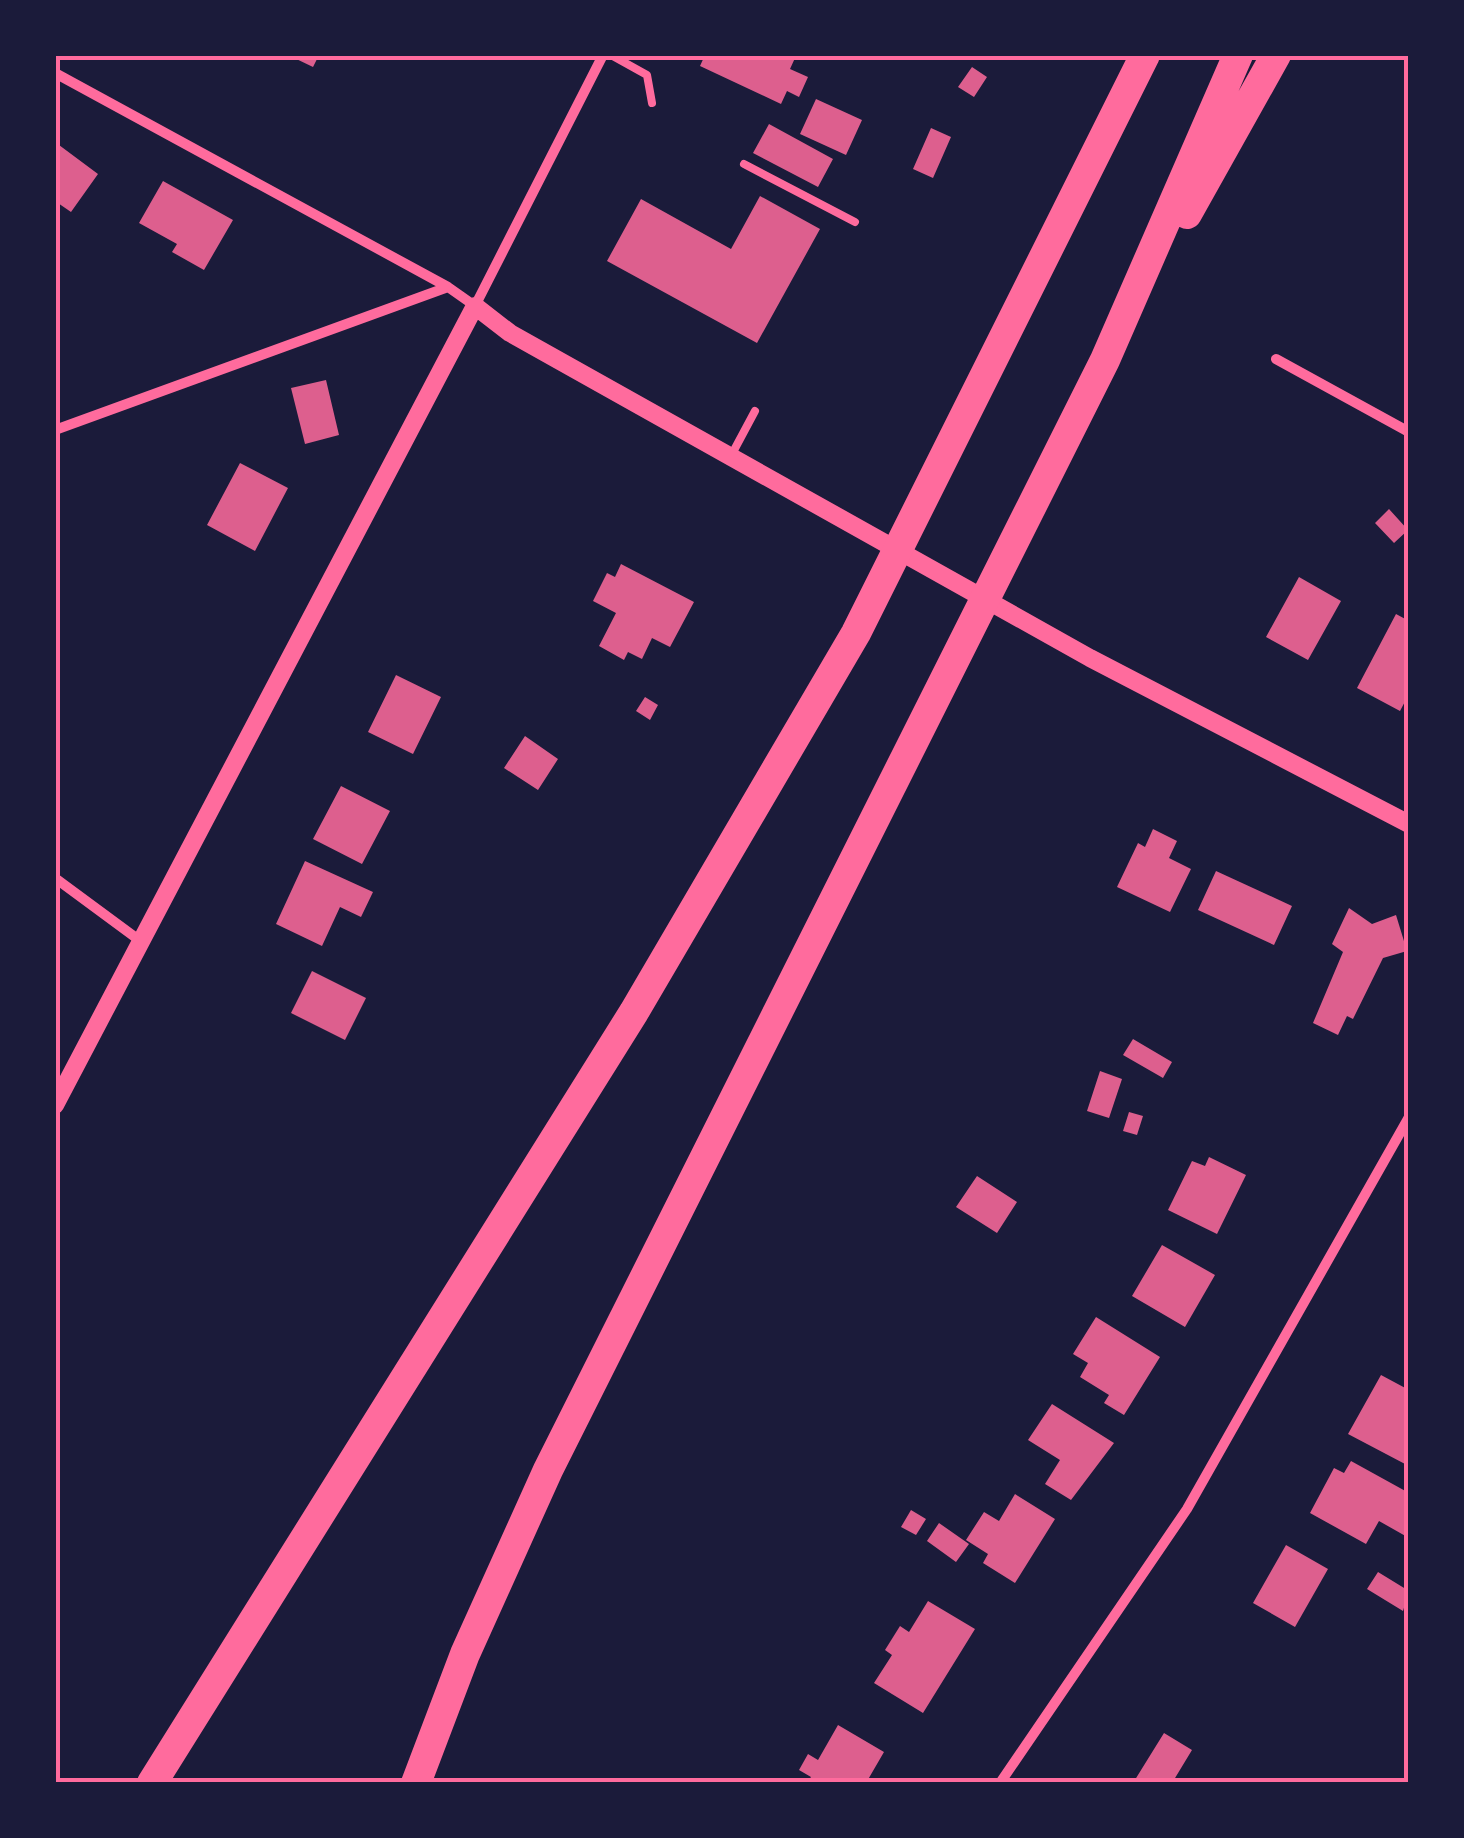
<svg xmlns="http://www.w3.org/2000/svg" width="1464" height="1838" font-family="'IBM Plex Sans',sans-serif">
<style>
.building{fill:#dd5f8e}
.lines{fill:none;stroke-linecap:round;stroke-linejoin:round}
.service{stroke:#ff6b9d;stroke-width:8}
.minor{stroke:#ff6b9d;stroke-width:10}
.tertiary{stroke:#ff6b9d;stroke-width:18}
.motorway{stroke:#ff6b9d;stroke-width:30}
.neatline{fill:none;stroke:#ff6b9d;stroke-width:4}
</style>
<rect width="100%" height="100%" fill="#1b1b3a"/>
<path class="building" d="M288 55H319L313 67Z
M705 55H789L795 58 790 69 808 77 799 97 787 91 781 104 700 66Z
M972 67 987 77 974 97 958 87Z
M816 99 862 120 846 155 800 134Z
M769 124 833 159 818 187 753 153Z
M931 128 951 137 933 178 913 169Z
M59 145 98 174 71 212 55 201Z
M163 181 233 220 204 270 172 252 177 244 139 223Z
M760 196 820 229 757 343 607 261 641 199 731 249Z
M326 380 339 435 305 444 291 388Z
M240 463 288 488 255 551 207 525Z
M1389 509 1408 530 1394 543 1375 523Z
M621 564 694 602 670 647 652 638 642 659 628 652 624 660 599 646 616 613 593 601 607 573 615 577Z
M1299 577 1341 601 1308 660 1266 637Z
M1396 614 1409 621V694L1400 711 1357 688Z
M396 675 441 697 413 754 368 732Z
M645 697 658 705 650 720 636 711Z
M525 736 558 759 538 790 504 768Z
M341 786 390 811 362 864 313 839Z
M1153 829 1177 841 1169 858 1191 869 1170 912 1117 887 1138 843 1145 847Z
M305 861 373 892 361 917 340 907 322 946 276 924Z
M1216 871 1292 906 1274 945 1198 910Z
M1349 908 1372 924 1396 915 1407 951 1383 958 1353 1019 1347 1016 1338 1035 1313 1023 1343 952 1332 944Z
M312 971 366 998 345 1040 291 1013Z
M1133 1039 1172 1062 1163 1078 1123 1055Z
M1100 1071 1122 1079 1109 1118 1087 1111Z
M1129 1112 1143 1116 1137 1135 1123 1131Z
M1209 1157 1246 1175 1217 1234 1168 1210 1192 1161 1205 1166Z
M977 1176 1017 1202 997 1233 956 1207Z
M1162 1245 1215 1275 1185 1327 1132 1296Z
M1096 1317 1160 1357 1124 1415 1104 1403 1109 1395 1080 1377 1088 1363 1073 1354Z
M1381 1375 1409 1390V1457L1405 1464 1348 1434Z
M1052 1404 1114 1443 1071 1500 1045 1484 1060 1460 1028 1440Z
M1351 1461 1409 1493V1538L1379 1521 1366 1544 1310 1513 1334 1468 1344 1473Z
M1015 1494 1055 1519 1015 1583 983 1563 988 1554 966 1540 984 1512 999 1521Z
M911 1510 926 1519 916 1535 901 1527Z
M939 1523 969 1544 956 1562 927 1541Z
M1286 1545 1328 1569 1295 1627 1253 1603Z
M1378 1572 1409 1591 1403 1611 1367 1589Z
M928 1601 975 1629 923 1713 874 1683 892 1655 885 1650 900 1626 909 1632Z
M838 1725 884 1752 866 1783H807L811 1777 799 1770 808 1754 818 1760Z
M1164 1733 1192 1750 1172 1783H1133Z"/>
<g class="lines">
<path class="service" d="M611 55 647 75 652 103
M744 164 855 222
M732 454 755 411"/>
<path class="minor" d="M55 73 448 287 475 306 603 55
M1276 359 1409 432
M55 430 448 287
M55 878 139 940
M1000 1783 1187 1509 1409 1117"/>
<path class="tertiary" d="M55 1105 475 306 510 333 1090 658 1409 824"/>
<path class="motorway" d="M1187 214 1276 55
M152 1783 634 1012 856 633 1145 55
M416 1783 465 1654 548 1470 1105 360 1238 55"/>
</g>
<rect width="1464" height="1838" fill="none" stroke="#1b1b3a" stroke-width="115"/>
<rect x="58" y="58" width="1348" height="1722" class="neatline"/>
</svg>
